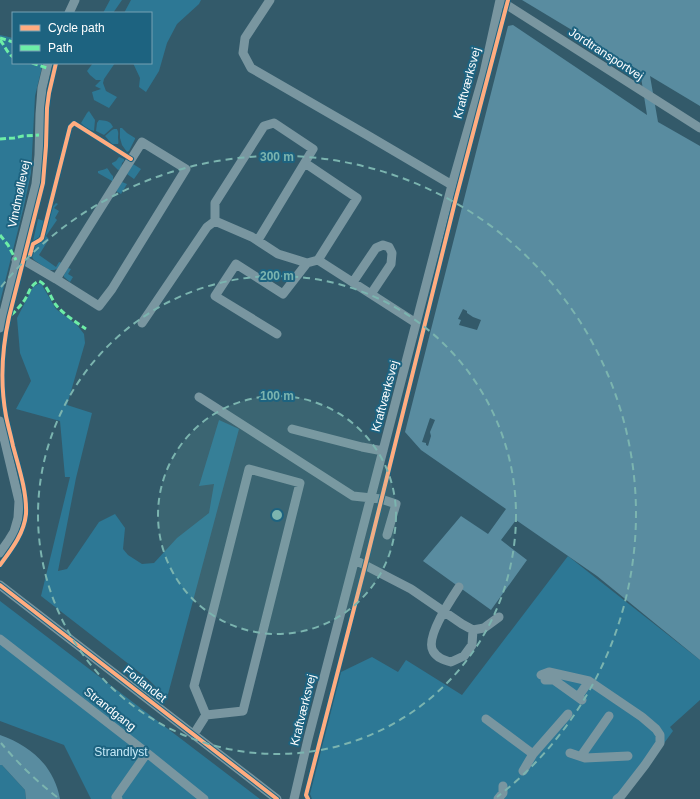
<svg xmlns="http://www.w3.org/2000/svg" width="700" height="799" font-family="Helvetica,sans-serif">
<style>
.green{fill:#2d7895}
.water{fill:#598ca0}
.pier{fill:#335a6a}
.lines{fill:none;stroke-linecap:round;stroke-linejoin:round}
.minor{stroke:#7996a0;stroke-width:9}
.quiet{stroke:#6deda7;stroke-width:3;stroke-dasharray:6 3;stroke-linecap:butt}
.cycleway-casing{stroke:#1d6380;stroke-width:6}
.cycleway{stroke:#ffac80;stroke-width:4}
.ring{fill:none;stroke:#7bb4af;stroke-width:2;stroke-dasharray:7 5}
.labels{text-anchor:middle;stroke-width:4;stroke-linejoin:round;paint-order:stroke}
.street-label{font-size:12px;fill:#fff;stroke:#1d6380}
.park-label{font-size:12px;fill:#c5e9f7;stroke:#1d6380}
.centre{fill:#7bb4af;stroke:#1d6380;stroke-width:2}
.ring-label{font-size:12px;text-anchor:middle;font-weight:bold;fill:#7bb4af;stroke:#1d6380;stroke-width:4;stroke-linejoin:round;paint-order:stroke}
</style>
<rect width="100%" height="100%" fill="#335a6a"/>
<path class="green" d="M110 0H122L113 13H103Z
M131 0H201L199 4 177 24 167 43 159 71 146 92 139 87 140 78 133 63H151V13H124Z
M0 35 13 38V63H43L35 96 31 173 24 206 0 302Z
M93 63H115L104 79 103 83 106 91 117 97 109 108 94 100 92 92 101 89 95 86 101 80H96L90 75 87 71Z
M89 111 95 120 94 131 87 129 81 123 87 113Z
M99 120C105 121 110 120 113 127L104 135 96 131 97 123Z
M120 128H122L127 133 135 138V139L129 151 127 152 122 145 120 138Z
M114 129H117C119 134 118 133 118 138 118 140 119 142 118 144H112L105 136 112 130Z
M119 157 124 159V161L122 163 121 169 118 170 112 164V163L116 161Z
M133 164 141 169 134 179 127 174Z
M107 168C110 171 110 174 113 176V181H112L98 173V171C99 171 106 169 107 168Z
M122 182 127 184 121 194 116 191Z
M56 203 58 204 54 208 59 211 55 218 57 220 46 236 49 239 39 255 56 267 59 262 62 263 57 269 54 270H49L34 260C30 255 31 250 34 246L41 242 43 240 53 206Z
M38 219 44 221 39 238 33 241Z
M68 268 71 269 68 274 73 277 70 282 64 277V275Z
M40 283 42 285 56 309 77 325 84 334 85 343 67 405 92 413 76 478 58 571 67 569 99 522 115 514 125 528 123 549 128 555 142 564 154 563 177 538 209 513 214 484 199 486 219 420 239 429 167 698 148 679 41 596 70 477H65L60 421 16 409 31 381 20 353 17 318 33 287Z
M568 556 700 660V700L670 727 673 731 623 799H312L310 794 341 672 372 657 398 672 406 660 462 695Z
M0 601 260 799H91L64 745 0 721Z
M0 765H2L25 790 26 799H0Z"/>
<path class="water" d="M522 0H700V106L650 76 658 122 700 146V660L597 576 516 520 501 540 527 560 491 610 423 561 461 516 488 534 506 509 421 450 405 432 508 26 513 25 647 115 640 71Z
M0 735C31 746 54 766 60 799H26L25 790 2 765H0Z"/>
<path class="pier" d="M463 309 467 311V313L473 317 481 320 477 330 459 325 461 320 458 319Z
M430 418 435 420 430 432 431 436 428 446 426 445V443L422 442Z"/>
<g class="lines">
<path class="minor" d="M270 0 245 38 243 53 251 68 367 135 452 185
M500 0 507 5 700 128
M69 13 75 0
M305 163 357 198 318 260
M215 221V203L264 126 274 123 313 149 258 240
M16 260 27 262 56 279 99 306 112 289 186 169 142 142 56 279
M353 282 376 248 383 245 389 247 392 253 391 264 371 294
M142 323 207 227 215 221 252 237 278 254 307 263 318 260 416 323
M0 328 36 184 39 155 40 114 42 88 48 63
M277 334 215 296 236 264 283 294 307 263
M199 397 353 496 381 499 396 504 387 535
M0 421 19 501 18 518 14 532 9 540 0 553
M292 429 362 447 383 451
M355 560 411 589 462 624 473 630 484 628 499 617
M0 585 277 799
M459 587C451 599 425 638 433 651 437 658 444 660 451 662L464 656 472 645 473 630
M0 639 147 753 204 799
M541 675 549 672 589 681 642 717 656 729 660 735V743L645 765 621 796 617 799
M545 680H554L582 700
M578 697 589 681
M486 719 533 754
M194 734 206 715 243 711 300 483 249 469 194 686 206 715
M570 753 585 758 628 756
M581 756 609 716
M523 771 533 754 568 714
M118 799 116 797 147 753
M294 799 308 739 452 185 484 73 500 0
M498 799 503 793V786"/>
<path class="quiet" d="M0 38 13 42
M0 40C5 46 7 53 13 57
M32 63 47 68
M0 139 14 138 23 136 39 135
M0 235 8 245 16 260
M11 315C16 311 20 306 24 301 30 292 29 286 39 281 48 285 50 297 56 305 62 313 77 323 86 329"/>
<defs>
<path id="cycleway" d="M30 255 33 244 40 240 42 238 70 127 74 123 131 159
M0 565C11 550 24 534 26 514 27 492 19 468 13 446 11 436 8 426 6 416 0 383 2 349 9 317L43 183 46 146 47 108 49 93 56 63
M0 585 277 799
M308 799 306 795 365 566 456 198 508 0"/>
</defs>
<use href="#cycleway" class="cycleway-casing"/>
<use href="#cycleway" class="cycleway"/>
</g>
<circle cx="277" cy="515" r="119" fill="#7bb4af" fill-opacity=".12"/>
<g class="ring">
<circle cx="277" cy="515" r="119"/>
<circle cx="277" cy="515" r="239"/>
<path d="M57 797A358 358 0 0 1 1 743M1 287A358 358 0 1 1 497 797"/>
</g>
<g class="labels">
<g class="street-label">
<text transform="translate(606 54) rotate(33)" y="4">Jordtransportvej</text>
<text transform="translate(467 83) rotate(-75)" y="4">Kraftværksvej</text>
<text transform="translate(19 194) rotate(-78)" y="4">Vindmøllevej</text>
<text transform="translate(385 396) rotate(-75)" y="4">Kraftværksvej</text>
<text transform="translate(145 684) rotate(38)" y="4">Forlandet</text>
<text transform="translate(110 709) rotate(38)" y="4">Strandgang</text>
<text transform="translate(303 710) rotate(-76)" y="4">Kraftværksvej</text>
</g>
<g class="park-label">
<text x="121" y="756">Strandlyst</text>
</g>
</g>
<circle cx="277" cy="515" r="6" class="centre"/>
<g class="ring-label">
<text x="277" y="161">300 m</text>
<text x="277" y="280">200 m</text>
<text x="277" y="400">100 m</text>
</g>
<rect x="12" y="12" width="140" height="52" fill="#1d6380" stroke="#77a1b3"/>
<rect x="20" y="25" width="20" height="6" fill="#ffac80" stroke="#77a1b3"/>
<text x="48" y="32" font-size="12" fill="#ffffff">Cycle path</text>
<rect x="20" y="45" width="20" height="6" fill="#6deda7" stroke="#77a1b3"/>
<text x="48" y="52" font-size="12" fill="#ffffff">Path</text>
</svg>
